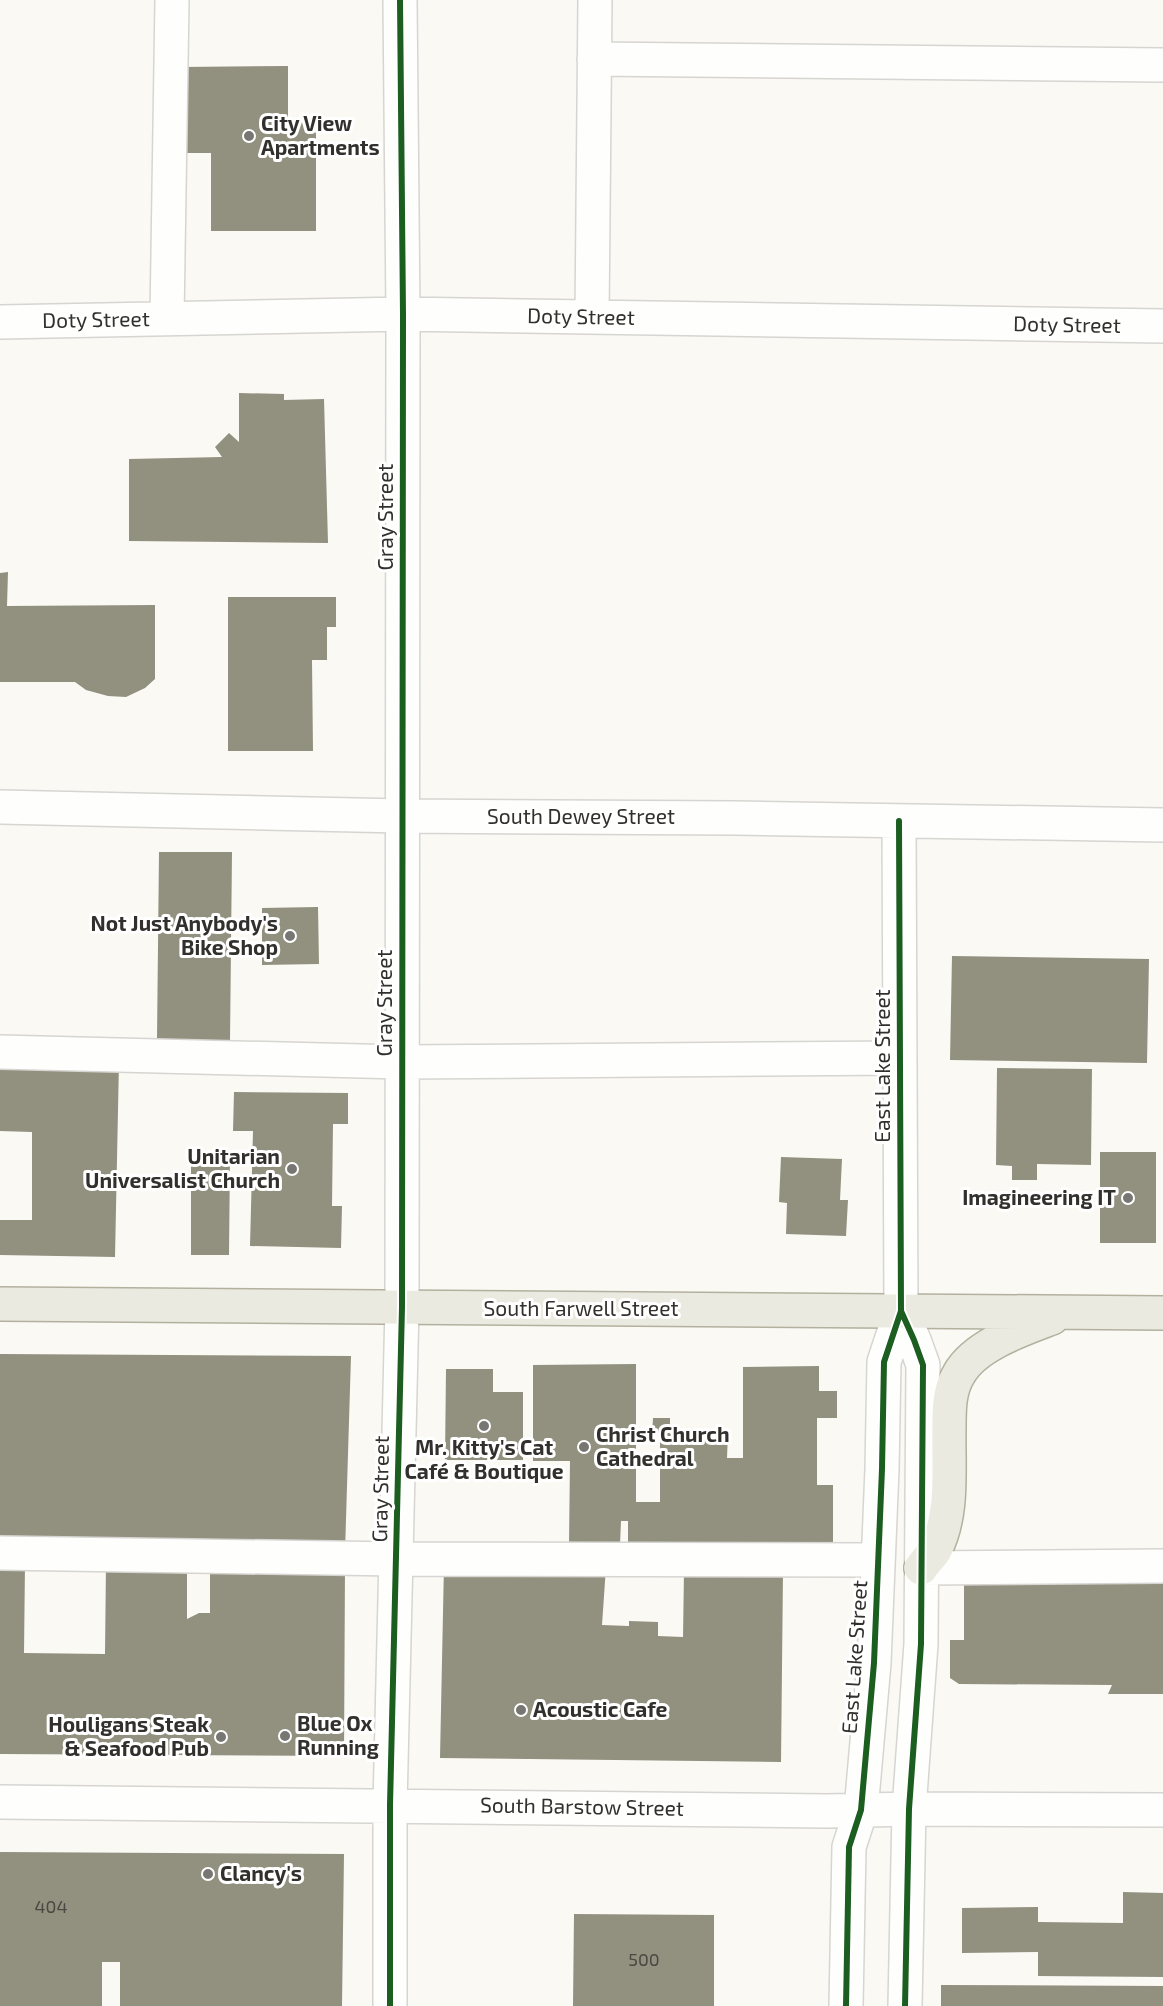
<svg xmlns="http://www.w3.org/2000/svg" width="1163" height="2006" font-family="'Exo 2',sans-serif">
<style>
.building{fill:#92907f}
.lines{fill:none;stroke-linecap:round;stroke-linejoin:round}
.minor-casing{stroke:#d6d5d1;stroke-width:36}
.major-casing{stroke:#b3b09e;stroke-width:36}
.minor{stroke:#fefefd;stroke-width:33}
.major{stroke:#ebeae0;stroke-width:33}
.cycleway-casing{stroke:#fff;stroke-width:10}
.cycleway{stroke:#1b5e20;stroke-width:6}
.poi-dot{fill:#777673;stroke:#fff;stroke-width:2}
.labels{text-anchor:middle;stroke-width:6;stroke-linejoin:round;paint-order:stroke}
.number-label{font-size:18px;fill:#494842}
.poi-label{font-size:21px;font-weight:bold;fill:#31302d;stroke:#fff;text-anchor:start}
.street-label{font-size:21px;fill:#31302d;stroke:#fff}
</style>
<rect width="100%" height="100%" fill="#faf9f4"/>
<path class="building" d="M288 66V118H316V231H211V153H181L182 67Z
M239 393 284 394V400L324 399 328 543 129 541V459L222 457 215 447 229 433 239 442Z
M8 572 7 606 155 605V679L145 688 126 697 108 696 86 690 75 682H0V573Z
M228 597H336V627H327V660H312L313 751H228Z
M159 852H232L230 1041 157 1040Z
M318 907 319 964 262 965V908Z
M952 956 1149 959 1147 1063 950 1060Z
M0 1060 119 1061 115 1257 0 1255V1220H32V1132L0 1131Z
M997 1068 1092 1069 1091 1165 1037 1164V1180H1012V1166L996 1165Z
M234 1092 348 1093V1124H333L332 1206H342L341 1248 250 1246 253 1131H233Z
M1100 1152H1156V1243H1100Z
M191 1154 230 1155 229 1255H191Z
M781 1157 842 1159 840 1200H848L846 1236 786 1234 787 1203 779 1202Z
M0 1354 351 1356 345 1552 0 1546Z
M636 1364V1502H660V1435H652L653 1418H670V1434L728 1433 727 1458H743V1367L819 1366V1391H837V1418H817V1485H833V1551H628V1521H621L620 1545H569L570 1461H533V1365Z
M446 1369H493V1392H523V1460H445Z
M0 1562 25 1563 24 1653 105 1654 106 1563H187V1619L199 1613H210V1565L345 1566 344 1756 0 1754Z
M444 1564 606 1567 602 1625 629 1626V1621L658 1622V1636L683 1637 684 1571 783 1572 781 1762 440 1758Z
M964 1571 1163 1574V1694H1108L1112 1685 959 1684 950 1678V1640H964Z
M0 1852 344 1854 342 2006H120V1962H102V2006H0Z
M1123 1892 1163 1893V1977L1038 1976V1952L962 1953V1908L1038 1907V1922L1123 1923Z
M574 1914 714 1915V2006H573Z
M941 1985 1163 1986V2006H941Z"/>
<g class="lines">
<defs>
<path id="minor" d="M594 59 1163 65
M592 317 595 0
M167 318 172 0
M0 322 403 314 1163 326
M0 807 401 816 735 818 1163 825
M0 1052 401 1062 900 1058
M901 1311 914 1340 923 1365 921 1644 909 1809 905 2006
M0 1553 396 1559 878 1560
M921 1568 1163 1566
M0 1802 827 1811 909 1809 1163 1810
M390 2006V1805L402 1307 403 314 400 0
M846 2006 849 1847 861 1810 874 1663 882 1469 884 1362 901 1311 899 821"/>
<path id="major" d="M0 1304 1163 1313
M921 1568C925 1562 931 1556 935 1550 954 1514 948 1467 949 1427 949 1409 949 1390 959 1374 975 1345 1023 1329 1052 1318"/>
</defs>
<use href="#minor" class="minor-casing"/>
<use href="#major" class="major-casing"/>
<use href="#minor" class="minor"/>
<use href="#major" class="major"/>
<defs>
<path id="cycleway" d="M901 1311 914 1340 923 1365 921 1644 909 1809 905 2006
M390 2006V1805L402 1307 403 314 400 0
M846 2006 849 1847 861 1810 874 1663 882 1469 884 1362 901 1311 899 821"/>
</defs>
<use href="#cycleway" class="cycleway-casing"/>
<use href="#cycleway" class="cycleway"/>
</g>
<g class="poi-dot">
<circle cx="249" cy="136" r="6"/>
<circle cx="290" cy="936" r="6"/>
<circle cx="292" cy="1169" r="6"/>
<circle cx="1128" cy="1198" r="6"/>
<circle cx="484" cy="1426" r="6"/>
<circle cx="584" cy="1447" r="6"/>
<circle cx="521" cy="1710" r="6"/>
<circle cx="285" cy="1736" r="6"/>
<circle cx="221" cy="1737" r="6"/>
<circle cx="208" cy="1874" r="6"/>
</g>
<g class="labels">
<g class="number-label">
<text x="51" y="1913">404</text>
<text x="644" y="1966">500</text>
</g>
<g class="poi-label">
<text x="261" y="131">City View<tspan x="261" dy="24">Apartments</tspan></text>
<text x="278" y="931" text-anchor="end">Not Just Anybody's<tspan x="278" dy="24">Bike Shop</tspan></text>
<text x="280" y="1164" text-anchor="end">Unitarian<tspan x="280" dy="24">Universalist Church</tspan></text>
<text x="1116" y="1205" text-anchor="end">Imagineering IT</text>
<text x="596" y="1442">Christ Church<tspan x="596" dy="24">Cathedral</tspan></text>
<text x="484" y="1455" text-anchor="middle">Mr. Kitty's Cat<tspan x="484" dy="24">Café &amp; Boutique</tspan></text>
<text x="533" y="1717">Acoustic Cafe</text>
<text x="297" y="1731">Blue Ox<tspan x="297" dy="24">Running</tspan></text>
<text x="209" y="1732" text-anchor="end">Houligans Steak<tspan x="209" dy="24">&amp; Seafood Pub</tspan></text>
<text x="220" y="1881">Clancy's</text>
</g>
<g class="street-label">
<text transform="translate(581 317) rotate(1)" y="7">Doty Street</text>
<text transform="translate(96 320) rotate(-1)" y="7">Doty Street</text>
<text transform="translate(1067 325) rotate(1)" y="7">Doty Street</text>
<text transform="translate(386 517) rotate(-90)" y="7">Gray Street</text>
<text x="581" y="824">South Dewey Street</text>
<text transform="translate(385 1003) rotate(-90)" y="7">Gray Street</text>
<text transform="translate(883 1066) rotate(-90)" y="7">East Lake Street</text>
<text x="581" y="1316">South Farwell Street</text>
<text transform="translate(381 1489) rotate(-89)" y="7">Gray Street</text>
<text transform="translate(855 1657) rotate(-86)" y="7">East Lake Street</text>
<text transform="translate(582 1807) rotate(1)" y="7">South Barstow Street</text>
</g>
</g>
</svg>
